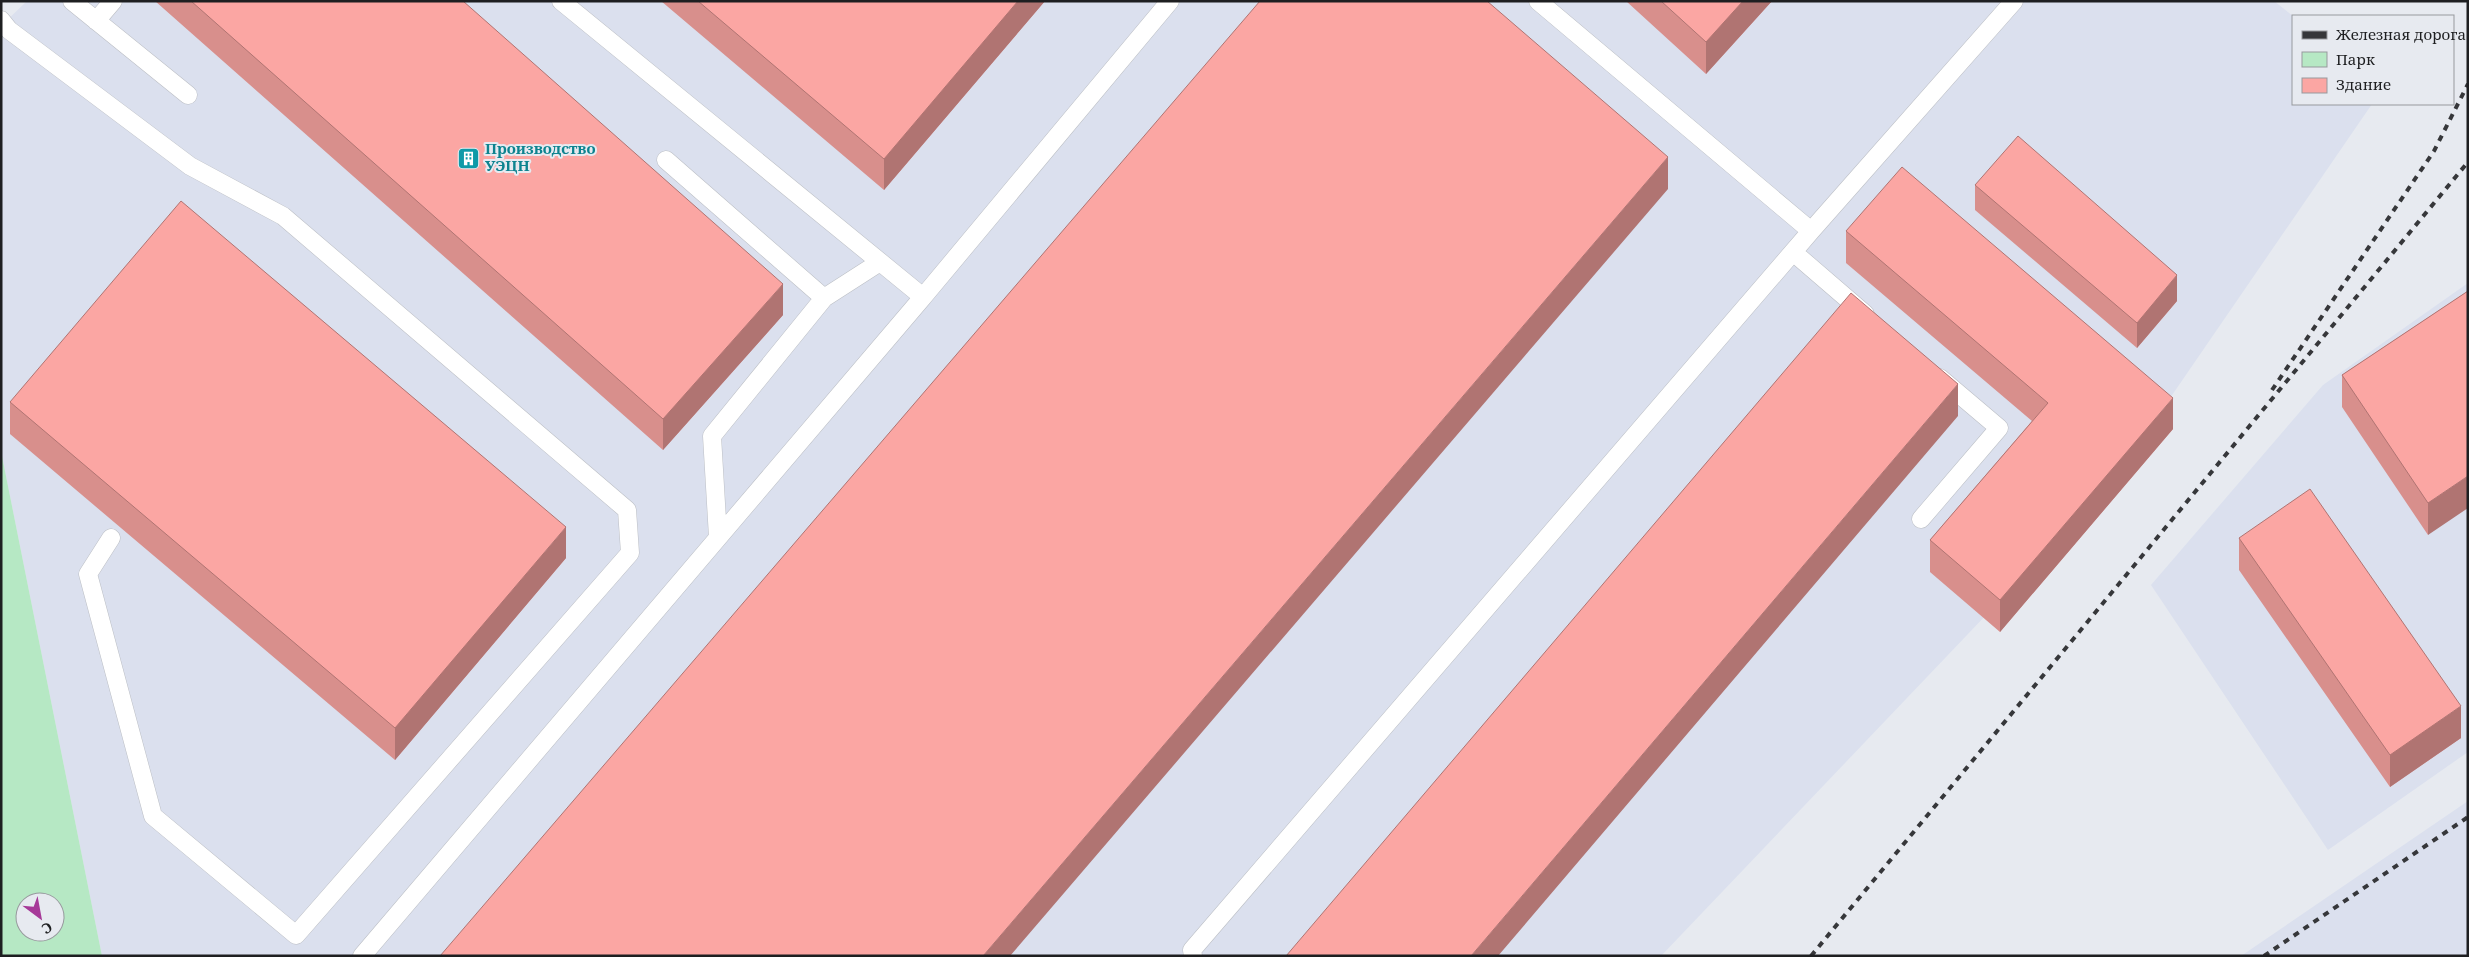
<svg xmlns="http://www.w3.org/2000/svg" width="2469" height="957" font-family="'Noto Serif',serif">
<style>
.built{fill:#dbe0ee}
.green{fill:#b6e8c4;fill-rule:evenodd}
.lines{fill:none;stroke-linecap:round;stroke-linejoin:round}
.lane-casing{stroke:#bcbfc5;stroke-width:19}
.lane{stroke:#fff;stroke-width:18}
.rail{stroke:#36373a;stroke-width:4;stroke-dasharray:6 6;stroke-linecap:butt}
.wall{fill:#d88f8c}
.shaded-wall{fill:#b07472}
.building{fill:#fba6a3;stroke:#b07472}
.labels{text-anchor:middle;stroke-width:4;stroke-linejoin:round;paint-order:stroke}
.culture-label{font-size:15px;font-weight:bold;fill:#0d838f;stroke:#e7eaf0;text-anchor:start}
</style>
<rect width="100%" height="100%" fill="#e7eaf0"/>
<path class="built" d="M27 1H2274L2293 16V104H2372L2111 484 1661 956H102L1 451V26Z
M2468 283V752L2328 850 2151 585 2323 385Z
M2468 801V956H2241Z"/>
<path class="green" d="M1 451 102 956H1ZM25 902H55V932H25Z"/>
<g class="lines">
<defs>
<path id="lane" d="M72 1 188 95
M561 1 923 297 1170 1
M1538 1 1811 231
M1 20 9 30 190 166 283 216 627 510 630 553 296 935 153 816 88 574 111 538
M96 21 113 1
M666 160 824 298
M1793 252 1865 314
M1921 519 1999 428 1940 378
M718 537 712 436 824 298 880 262
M362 956 923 297
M1193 956 1192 950 1811 231 2014 1"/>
</defs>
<use href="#lane" class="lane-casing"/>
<use href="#lane" class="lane"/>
<path class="rail" d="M2272 390 2434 151 2468 84
M1811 956 2468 162
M2264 956 2468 817"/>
</g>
<path class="wall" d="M155 1H463L783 315 663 450Z
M661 1H1045L884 190Z
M1626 1H1772L1706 74Z
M1975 185 2177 301 2137 348 1975 210Z
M1846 231 2173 429 2000 632 1930 572V540L2032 421 1846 263Z
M2468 291 2428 535 2342 407V375Z
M10 402 566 558 395 760 10 434Z
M2239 538 2461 738 2390 787 2239 570Z"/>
<path class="shaded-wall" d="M1018 1H1045L884 190V159Z
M1743 1H1772L1706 74V42Z
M1668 157V189L1010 956H983Z
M2177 275V301L2137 348V323Z
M783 284V315L663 450V419Z
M1958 384V416L1498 956H1471Z
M2173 398V429L2000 632V600Z
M2468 476V508L2428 535V503Z
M566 527V558L395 760V728Z
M2461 706V738L2390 787V755Z"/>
<path class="building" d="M191 1H463L783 284 663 419Z
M698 1H1018L884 159Z
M1260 1H1487L1668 157 983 956H440Z
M1661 1H1743L1706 42Z
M2018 136 2177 275 2137 323 1975 185Z
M1902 167 2173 398 2000 600 1930 540 2048 403 1846 231Z
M181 201 566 527 395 728 10 402Z
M2468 291V476L2428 503 2342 375Z
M1851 293 1958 384 1471 956H1286Z
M2310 489 2461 706 2390 755 2239 538Z"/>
<defs>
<symbol id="building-square" viewBox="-11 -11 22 22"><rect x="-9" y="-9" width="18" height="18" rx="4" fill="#0f9aa8" stroke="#e7eaf0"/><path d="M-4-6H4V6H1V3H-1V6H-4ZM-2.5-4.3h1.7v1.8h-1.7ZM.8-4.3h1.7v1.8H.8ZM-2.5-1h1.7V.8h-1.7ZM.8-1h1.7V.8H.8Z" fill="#fff"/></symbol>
</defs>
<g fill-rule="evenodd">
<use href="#building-square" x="456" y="146" width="25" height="25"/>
</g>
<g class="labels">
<g class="culture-label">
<text x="485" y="154">Производство<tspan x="485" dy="17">УЭЦН</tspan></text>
</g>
</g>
<rect width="2469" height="957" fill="none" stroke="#1e1f21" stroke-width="5"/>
<rect x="2292" y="15" width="162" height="90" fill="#e7eaf0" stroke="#97999d"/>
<rect x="2302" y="31" width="25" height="8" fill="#36373a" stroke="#97999d"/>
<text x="2336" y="40" font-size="15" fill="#1e1f21">Железная дорога</text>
<rect x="2302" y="52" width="25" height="15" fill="#b6e8c4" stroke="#97999d"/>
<text x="2336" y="65" font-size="15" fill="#1e1f21">Парк</text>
<rect x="2302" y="78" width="25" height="15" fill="#fba6a3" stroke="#97999d"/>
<text x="2336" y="90" font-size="15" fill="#1e1f21">Здание</text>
<g transform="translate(40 917) rotate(148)"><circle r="24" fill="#e7eaf0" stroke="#97999d"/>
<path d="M0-4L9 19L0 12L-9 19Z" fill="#a63998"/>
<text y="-8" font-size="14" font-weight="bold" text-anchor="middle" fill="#1e1f21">С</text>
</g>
</svg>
